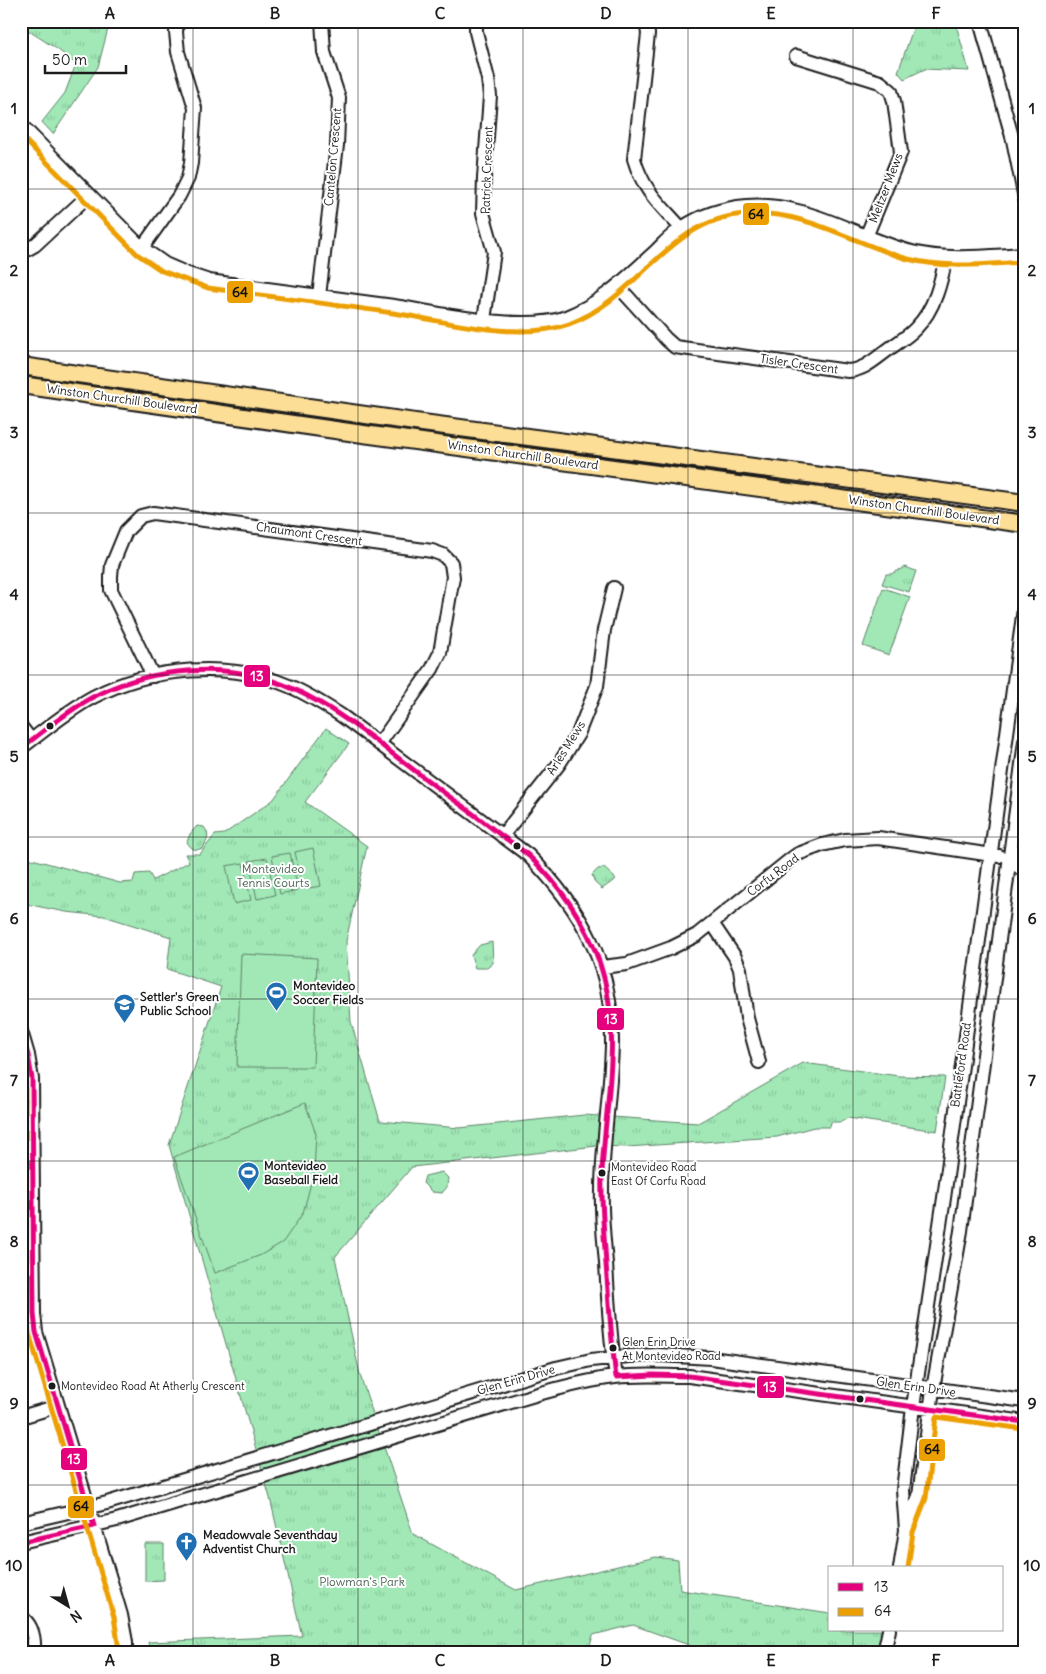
<svg xmlns="http://www.w3.org/2000/svg" width="1046" height="1674" font-family="Delius,sans-serif">
<style>
.grass{fill:url(#grass-tufts);stroke:#5e8269}
.pitch{fill:#a1e8b6;stroke:#5e8269}
.lines{fill:none;stroke-linecap:round;stroke-linejoin:round}
.minor-casing{stroke:#1c1c1c;stroke-width:16}
.major-casing{stroke:#1c1c1c;stroke-width:20}
.minor{stroke:#fff;stroke-width:12}
.major{stroke:#fdde96;stroke-width:16}
.bus-1-casing{stroke:#fff;stroke-width:9}
.bus-2-casing{stroke:#fff;stroke-width:9}
.bus-1{stroke:#e5007d;stroke-width:5}
.bus-2{stroke:#ec9f01;stroke-width:5}
.grid{fill:none;stroke:#1c1c1c;stroke-width:1;stroke-opacity:0.55}
.bus-dot{fill:#1c1c1c;stroke:#fff;stroke-width:2}
.labels{text-anchor:middle;stroke-width:4;stroke-linejoin:round;paint-order:stroke}
.bus-label{font-size:11px;fill:#1c1c1c;stroke:#fff;text-anchor:start}
.street-label{font-size:12px;fill:#1c1c1c;stroke:#fff}
.park-label{font-size:12px;fill:#4b6352;stroke:#fff}
.poi-label{font-size:12px;font-weight:bold;fill:#1c1c1c;stroke:#fff;text-anchor:start}
.line-badge{stroke:#fff;stroke-width:2}
.badge-label{font-size:14px;text-anchor:middle;font-weight:bold;fill:#fff}
.pale-badge-label{font-size:14px;text-anchor:middle;font-weight:bold;fill:#111}
.neatline{fill:none;stroke:#1c1c1c;stroke-width:2}
.grid-label{font-size:16px;text-anchor:middle;font-weight:bold;fill:#1c1c1c}
</style>
<defs>
<pattern id="grass-tufts" width="24" height="20" patternUnits="userSpaceOnUse" patternTransform="scale(1.25)"><rect width="24" height="20" fill="#a1e8b6"/><path d="M3 7l-1-3M5 7V3M7 7l1-3M15 17l-1-3M17 17v-4M19 17l1-3" fill="none" stroke="#8ac69c"/></pattern>
</defs>
<rect width="100%" height="100%" fill="#fff"/>
<filter id="ink" filterUnits="userSpaceOnUse"><feTurbulence type="fractalNoise" baseFrequency=".02" numOctaves="2"/><feDisplacementMap in="SourceGraphic" scale="10" xChannelSelector="R" yChannelSelector="G"/><feConvolveMatrix kernelMatrix="1 2 1 2 8 2 1 2 1" color-interpolation-filters="sRGB"/></filter>
<g filter="url(#ink)">
<path class="grass" d="M21 21H110L98 67 53 134 42 122 65 93 76 64 57 49 21 26Z
M910 21H955L969 71 925 69 904 79 898 72 915 23Z
M905 567 916 571 909 592 882 584 886 574H891Z
M326 728 349 744 305 802 367 846 346 941 351 1022 380 1121 459 1128 584 1115 698 1123 803 1063 899 1076 945 1077 937 1131 848 1118 841 1122H831L830 1127H814L777 1137 627 1147 597 1146 412 1167 335 1257 360 1375 413 1534 516 1590 656 1557 678 1560 680 1590 830 1613V1630H889L884 1653H711L633 1625 593 1635 588 1653H150L148 1642 302 1636 270 1498 169 1145 221 987 167 969 171 937 104 916 66 912 21 903V856L120 883 133 882 135 874 149 873 153 880 189 862 185 854H200L215 835 224 834 273 800Z
M197 826 204 827C210 835 208 839 203 848 195 851 192 850 187 842L190 834Z
M604 868 616 879 602 889 595 883 592 875 598 869Z
M492 942 493 963 487 968H475L471 955 480 945Z
M442 1172 448 1178 447 1187 442 1193 432 1192 423 1183 425 1176Z
M145 1544H164V1580L145 1581Z"/>
<path class="pitch" d="M883 588 910 597 889 655 863 646Z
M313 848 321 886 303 889 295 852Z
M290 853 298 890 280 894 272 856Z
M267 858 275 895 257 899 249 861Z
M243 863 251 900 234 904 226 866Z
M241 954 317 958 313 1067H237Z
M305 1103 316 1134 314 1172 303 1213 283 1242 261 1255 215 1273 174 1157Z"/>
<g class="lines">
<defs>
<path id="minor" d="M476 21V32L488 79 490 96 484 178 483 213 494 252 484 320
M646 21 648 34 634 159C644 192 659 203 681 228
M980 21 1013 140 1025 199
M796 56 880 82 891 91 894 101 901 152 866 237
M21 125 142 248 165 264 188 274 209 281C270 289 332 298 394 306 438 313 526 333 566 317 604 302 626 278 656 251 664 243 672 234 682 228 701 215 724 208 747 206 806 201 857 238 912 252 949 261 988 256 1025 254
M142 248 179 196 188 178 191 163 195 108 178 52 176 32 177 21
M21 253 35 245 89 195
M618 286 666 339 675 347 848 371C863 370 873 361 885 352 895 344 908 337 916 328 935 309 941 282 946 257
M319 296 337 145 339 98 324 52 322 21
M153 676 111 590V576L112 565 126 531 141 516 153 513 432 551 443 555 451 563 453 577 440 653 432 669 379 744
M21 727 31 740
M21 748C45 730 67 711 93 697 150 667 229 660 289 686 308 694 325 705 342 716L528 855C582 909 613 965 612 1044 611 1093 602 1142 602 1191 601 1215 604 1240 606 1263 608 1301 610 1339 616 1377
M502 836 559 764 578 734 597 686 604 630 614 588
M1008 858 1021 869H1025
M1008 858 1022 850H1025
M712 923 735 957 740 969 747 1018 759 1062
M602 967 627 964 671 948 697 935 791 859 798 854 822 845 845 840 878 838 999 856
M21 1031 28 1055 32 1079 34 1314 36 1332 121 1615 126 1642V1653
M21 1417 58 1406
M21 1523 107 1503 556 1368 591 1360 629 1356 659 1355 711 1358 1025 1401
M907 1526 919 1496 933 1389 961 1231 1025 741
M21 1542 117 1520 538 1394C563 1387 589 1380 615 1377 639 1374 665 1376 689 1376L1025 1422
M900 1568 906 1530 903 1490 913 1407 944 1198 1025 601
M21 1617C33 1625 35 1639 34 1653
M884 1653 889 1630"/>
<path id="major" d="M21 366 415 422 1025 503
M21 385 356 433 1025 524"/>
</defs>
<use href="#minor" class="minor-casing"/>
<use href="#major" class="major-casing"/>
<use href="#minor" class="minor"/>
<use href="#major" class="major"/>
<defs>
<path id="bus-1" d="M21 748C44 731 66 712 91 698 117 684 147 675 177 672 260 662 311 693 375 740 399 759 423 777 447 795 466 808 484 822 502 836 511 842 521 849 529 856 560 885 587 924 600 964 623 1033 605 1103 602 1173 601 1204 604 1233 606 1264 609 1302 611 1339 616 1377L653 1375 689 1376 1025 1422
M21 1032 28 1055 32 1079 34 1314 36 1332 94 1526 21 1542"/>
<path id="bus-2" d="M21 136 137 254 162 271 208 288C270 297 332 304 393 313 445 321 519 342 569 324 639 298 668 219 746 214 804 209 854 244 908 259 946 269 986 264 1025 262
M21 1060 25 1080 27 1314 29 1333 114 1617 118 1643V1653
M908 1568 913 1532 926 1498 936 1417 1024 1429"/>
</defs>
<use href="#bus-1" class="bus-1-casing"/>
<use href="#bus-2" class="bus-2-casing"/>
<use href="#bus-1" class="bus-1"/>
<use href="#bus-2" class="bus-2"/>
</g>
</g>
<path class="grid" d="M193 21V1653M358 21V1653M523 21V1653M688 21V1653M853 21V1568M21 189H1025M21 351H1025M21 513H1025M21 675H1025M21 837H1025M21 999H1025M21 1161H1025M21 1323H1025M21 1485H1025M853 1630V1653"/>
<defs>
<symbol id="stadium-pin" viewBox="-11 -11 22 30"><path d="M0 17L-7.5 6A9.5 9.5 0 1 1 7.5 6Z" fill="#1f6fb2" stroke="#fff"/><path d="M0-5a6.5 5 0 1 0 0 10a6.5 5 0 1 0 0-10ZM-3.5-1.8h7v3.6h-7Z" fill="#fff"/></symbol>
<symbol id="school-pin" viewBox="-11 -11 22 30"><path d="M0 17L-7.5 6A9.5 9.5 0 1 1 7.5 6Z" fill="#1f6fb2" stroke="#fff"/><path d="M0-5L7-2L0 1L-7-2ZM-4 1L0 2.5L4 1V4Q0 6-4 4Z" fill="#fff"/></symbol>
<symbol id="church-pin" viewBox="-11 -11 22 30"><path d="M0 17L-7.5 6A9.5 9.5 0 1 1 7.5 6Z" fill="#1f6fb2" stroke="#fff"/><path d="M-1.2-6h2.4v3.5h3.3v2.4h-3.3V6h-2.4V-.1h-3.3v-2.4h3.3Z" fill="#fff"/></symbol>
</defs>
<g fill-rule="evenodd">
<use href="#stadium-pin" x="264" y="980" width="25" height="34"/>
<use href="#school-pin" x="112" y="992" width="25" height="34"/>
<use href="#stadium-pin" x="236" y="1160" width="25" height="34"/>
<use href="#church-pin" x="174" y="1530" width="25" height="34"/>
</g>
<g class="bus-dot">
<circle cx="50" cy="726" r="4.5"/>
<circle cx="517" cy="846" r="4.5"/>
<circle cx="602" cy="1173" r="4.5"/>
<circle cx="613" cy="1348" r="4.5"/>
<circle cx="52" cy="1386" r="4.5"/>
<circle cx="860" cy="1399" r="4.5"/>
</g>
<g class="labels">
<g class="bus-label">
<text x="611" y="1171">Montevideo Road<tspan x="611" dy="14">East Of Corfu Road</tspan></text>
<text x="622" y="1346">Glen Erin Drive<tspan x="622" dy="14">At Montevideo Road</tspan></text>
<text x="61" y="1390">Montevideo Road At Atherly Crescent</text>
</g>
<g class="street-label">
<text transform="translate(333 157) rotate(-85)" y="4">Cantelon Crescent</text>
<text transform="translate(487 170) rotate(-88)" y="4">Patrick Crescent</text>
<text transform="translate(886 188) rotate(-69)" y="4">Meltzer Mews</text>
<text transform="translate(799 364) rotate(8)" y="4">Tisler Crescent</text>
<text transform="translate(122 399) rotate(8)" y="4">Winston Churchill Boulevard</text>
<text transform="translate(523 455) rotate(8)" y="4">Winston Churchill Boulevard</text>
<text transform="translate(924 510) rotate(8)" y="4">Winston Churchill Boulevard</text>
<text transform="translate(309 534) rotate(8)" y="4">Chaumont Crescent</text>
<text transform="translate(566 748) rotate(-58)" y="4">Arles Mews</text>
<text transform="translate(773 875) rotate(-37)" y="4">Corfu Road</text>
<text transform="translate(961 1065) rotate(-82)" y="4">Battleford Road</text>
<text transform="translate(516 1380) rotate(-16)" y="4">Glen Erin Drive</text>
<text transform="translate(916 1387) rotate(8)" y="4">Glen Erin Drive</text>
</g>
<g class="park-label">
<text x="273" y="873">Montevideo<tspan x="273" dy="14">Tennis Courts</tspan></text>
<text x="362" y="1586">Plowman's Park</text>
</g>
<g class="poi-label">
<text x="293" y="990">Montevideo<tspan x="293" dy="14">Soccer Fields</tspan></text>
<text x="140" y="1001">Settler's Green<tspan x="140" dy="14">Public School</tspan></text>
<text x="264" y="1170">Montevideo<tspan x="264" dy="14">Baseball Field</tspan></text>
<text x="203" y="1539">Meadowvale Seventhday<tspan x="203" dy="14">Adventist Church</tspan></text>
</g>
</g>
<g class="line-badge">
<rect x="742" y="202" width="28" height="24" rx="5" fill="#ec9f01"/>
<rect x="226" y="280" width="28" height="24" rx="5" fill="#ec9f01"/>
<rect x="243" y="664" width="28" height="24" rx="5" fill="#e5007d"/>
<rect x="596" y="1007" width="29" height="24" rx="5" fill="#e5007d"/>
<rect x="756" y="1375" width="29" height="24" rx="5" fill="#e5007d"/>
<rect x="918" y="1438" width="28" height="24" rx="5" fill="#ec9f01"/>
<rect x="60" y="1447" width="28" height="24" rx="5" fill="#e5007d"/>
<rect x="67" y="1495" width="28" height="24" rx="5" fill="#ec9f01"/>
</g>
<g class="badge-label">
<text x="257" y="681">13</text>
<text x="611" y="1024">13</text>
<text x="770" y="1392">13</text>
<text x="74" y="1464">13</text>
</g>
<g class="pale-badge-label">
<text x="756" y="219">64</text>
<text x="240" y="297">64</text>
<text x="932" y="1454">64</text>
<text x="81" y="1511">64</text>
</g>
<rect width="1046" height="1674" fill="none" stroke="#fff" stroke-width="55"/>
<rect x="828" y="1566" width="175" height="65" fill="#ffffff" stroke="#a4a4a4"/>
<rect x="838" y="1583" width="25" height="8" fill="#e5007d" stroke="#a4a4a4"/>
<text x="874" y="1592" font-size="15" fill="#1c1c1c">13</text>
<rect x="838" y="1608" width="25" height="8" fill="#ec9f01" stroke="#a4a4a4"/>
<text x="874" y="1616" font-size="15" fill="#1c1c1c">64</text>
<g transform="translate(68 1606) rotate(143)" stroke="#ffffff" stroke-width="4" paint-order="stroke">
<path d="M0-4L9 19L0 12L-9 19Z" fill="#1c1c1c"/>
<text y="-8" font-size="14" font-weight="bold" text-anchor="middle" fill="#1c1c1c">N</text>
</g>
<path d="M45 65v8h81v-8" fill="none" stroke="#1c1c1c" stroke-width="2.5"/>
<text x="52" y="65" font-size="15" fill="#1c1c1c" stroke="#ffffff" stroke-width="4" paint-order="stroke">50 m</text>
<rect x="28" y="28" width="990" height="1618" class="neatline"/>
<g class="grid-label">
<text x="110" y="19">A</text>
<text x="275" y="19">B</text>
<text x="440" y="19">C</text>
<text x="606" y="19">D</text>
<text x="771" y="19">E</text>
<text x="936" y="19">F</text>
<text x="14" y="114">1</text>
<text x="1032" y="114">1</text>
<text x="14" y="276">2</text>
<text x="1032" y="276">2</text>
<text x="14" y="438">3</text>
<text x="1032" y="438">3</text>
<text x="14" y="600">4</text>
<text x="1032" y="600">4</text>
<text x="14" y="762">5</text>
<text x="1032" y="762">5</text>
<text x="14" y="924">6</text>
<text x="1032" y="924">6</text>
<text x="14" y="1086">7</text>
<text x="1032" y="1086">7</text>
<text x="14" y="1247">8</text>
<text x="1032" y="1247">8</text>
<text x="14" y="1409">9</text>
<text x="1032" y="1409">9</text>
<text x="14" y="1571">10</text>
<text x="1032" y="1571">10</text>
<text x="110" y="1666">A</text>
<text x="275" y="1666">B</text>
<text x="440" y="1666">C</text>
<text x="606" y="1666">D</text>
<text x="771" y="1666">E</text>
<text x="936" y="1666">F</text>
</g>
</svg>
